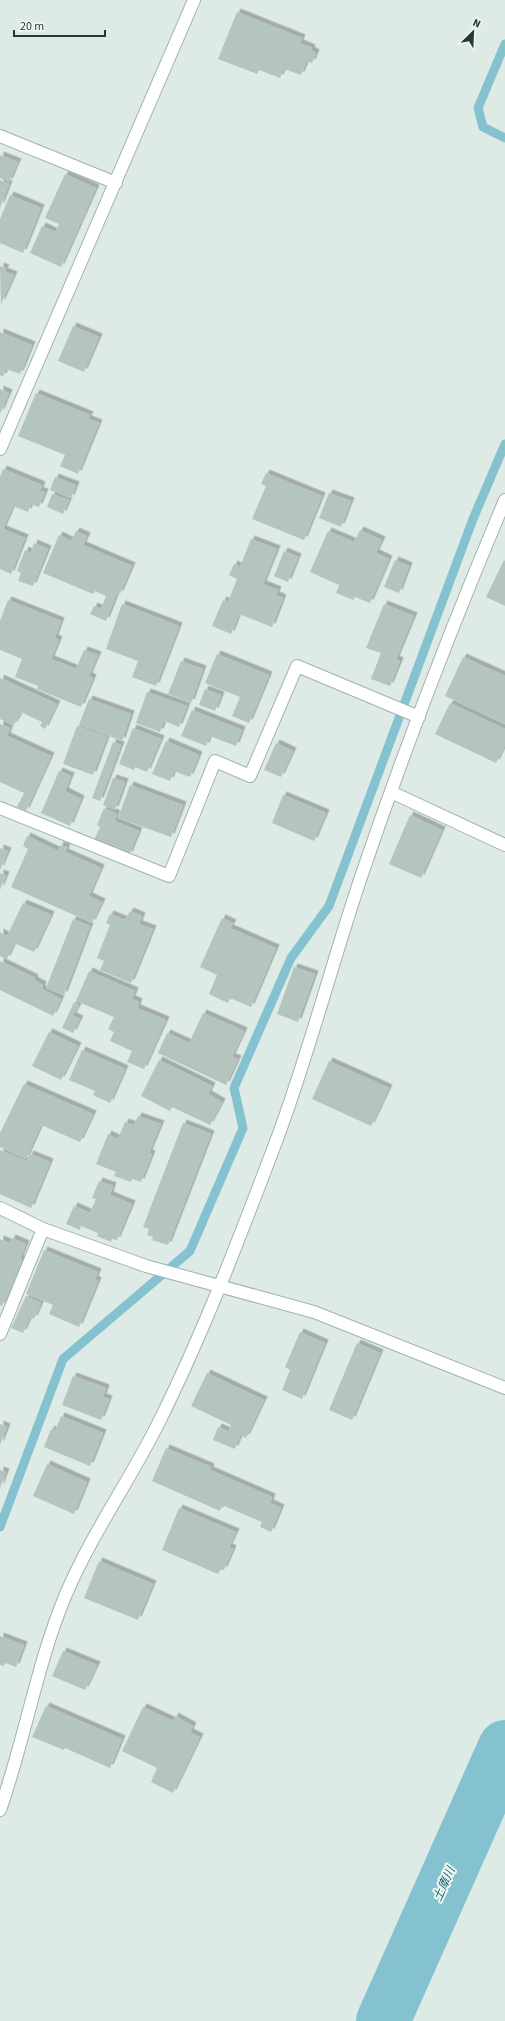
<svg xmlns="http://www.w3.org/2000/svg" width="505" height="2021" font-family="'Source Sans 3','Noto Sans JP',sans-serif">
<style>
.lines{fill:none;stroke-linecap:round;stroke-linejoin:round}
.stream{stroke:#85c2d0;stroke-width:9}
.river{stroke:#85c2d0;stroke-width:54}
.building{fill:#b4c5be;filter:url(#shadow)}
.minor-casing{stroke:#a1b2ac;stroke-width:14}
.minor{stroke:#fff;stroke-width:12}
.labels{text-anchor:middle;stroke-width:4;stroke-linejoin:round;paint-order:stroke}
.water-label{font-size:12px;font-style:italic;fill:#1a6375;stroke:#eff7f3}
</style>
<defs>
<filter id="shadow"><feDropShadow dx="3.5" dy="-3.5" stdDeviation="0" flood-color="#0004"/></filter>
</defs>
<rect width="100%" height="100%" fill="#deeae5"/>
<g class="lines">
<path class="stream" d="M505 44 478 108 483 127 505 138
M0 1527 63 1359 190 1251 243 1128 234 1088 291 958 329 906 473 519 505 444"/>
<path class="river" d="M383 2021 505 1747"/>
</g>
<path class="building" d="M237 12 302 38 300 43 312 48 311 50 316 53 312 63 307 61 301 75 284 69 280 78 259 70 257 74 218 59Z
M0 155 18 162 9 182 0 178Z
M65 174 96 188 61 267 30 253 42 226 55 232 59 224 45 218Z
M0 180 9 184 0 208Z
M10 195 41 208 23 253 0 243V219Z
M0 266 6 268 4 271 14 275 1 304Z
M73 326 99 337 84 372 58 361Z
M0 332 32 345 20 374 6 369 3 377 0 375Z
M0 389 9 393 0 414Z
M36 393 90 415 88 419 99 423 78 474 60 466 65 455 18 436Z
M3 469 42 485 40 491 45 492 39 507 31 504 28 512 13 506 3 529 25 538 11 574 0 569V477Z
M266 473 322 496 304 540 252 519 266 486 261 484Z
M55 477 76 485 71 498 50 490Z
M329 493 351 501 341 527 319 518Z
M52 494 69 500 63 514 47 507Z
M360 530 382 540 376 553 389 559 370 603 355 597 353 600 336 593 339 585 310 572 328 531 354 542Z
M76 531 87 536 83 545 132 566 120 594 117 593 106 621 90 614 94 606 101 609 106 596 95 591 93 594 43 573 59 535 71 541Z
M251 539 277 549 263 584 278 590 276 595 283 598 272 627 239 614 231 634 212 626 223 600 228 602 237 579 229 575 234 564 240 567Z
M34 543 48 549 33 586 18 581 21 573 17 571 25 550 31 553Z
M284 551 298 557 288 582 274 576Z
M395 560 409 566 399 593 384 587Z
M504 560 505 561V606L486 597Z
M8 600 61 621 55 638 59 640 51 659 76 669 84 650 98 655 89 676 93 678 81 707 37 689 38 686 15 677 22 659 0 650V621Z
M122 604 179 626 156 686 132 677 138 661 106 649Z
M384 604 414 616 396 659 400 661 390 686 371 679 381 653 366 648Z
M217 654 269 675 249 723 232 716 240 697 205 683Z
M463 657 505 676V724L445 696Z
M181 661 203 669 191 703 168 694Z
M0 678 57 704 45 729 40 726 42 722 21 712 14 725 0 719Z
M205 689 221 695 215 711 199 705Z
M147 692 187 706 179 727 164 721 160 732 136 723Z
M89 699 131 714 122 741 79 725Z
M450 703 505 729V745L496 763 435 734Z
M192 710 242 730 236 746 210 736 206 746 181 736Z
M0 724 10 728 7 736 51 756 26 811 17 807 24 793 0 782Z
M77 726 107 737 93 775 63 764Z
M133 728 161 739 147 772 135 767 134 770 119 764Z
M166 741 199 755 190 777 174 771 170 781 152 774Z
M113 742 121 745 100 801 92 798Z
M276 743 293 751 281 777 264 770Z
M59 771 71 776 65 791 81 799 70 826 41 813Z
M113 778 125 782 115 810 103 805Z
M130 785 183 805 171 837 118 818Z
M283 795 326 813 314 841 272 823Z
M104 808 117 814 114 821 139 831 129 855 94 840 100 827 97 825Z
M410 815 442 830 421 878 389 864Z
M27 836 58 851 60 845 67 847 65 852 101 868 89 896 102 902 92 923 11 887 28 849 23 846Z
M0 848 8 851 0 870Z
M0 873 6 875 0 890Z
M23 903 51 915 34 952 14 943 7 959 0 956V932L7 936Z
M130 911 142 916 139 924 153 929 131 983 100 970 104 961 97 958 110 925 106 923 110 914 125 920Z
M222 918 233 923 230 928 276 948 251 1007 230 998 228 1003 209 994 217 975 200 967Z
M73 919 90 926 64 995 46 988Z
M0 961 35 978 34 980 43 985 42 989 61 999 53 1016 0 990Z
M294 967 315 974 298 1022 277 1014Z
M89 971 135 991 132 999 139 1002 137 1008 166 1020 144 1069 127 1062 132 1051 110 1041 114 1032 108 1029 114 1017 76 1001Z
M74 1002 79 1005 73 1016 80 1019 73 1033 62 1028Z
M203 1013 244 1031 232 1057 238 1059 226 1085 158 1053 167 1033 189 1043Z
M49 1032 78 1046 61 1080 32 1066Z
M82 1050 125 1069 110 1103 93 1095 95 1091 69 1080Z
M159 1060 212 1086 208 1094 222 1102 210 1125 172 1107 170 1111 141 1096Z
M329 1061 389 1088 371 1126 312 1099Z
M24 1084 93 1114 80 1142 41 1125 26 1159 0 1147V1133Z
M138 1116 161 1124 149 1153 152 1154 141 1182 132 1179 131 1182 114 1176 116 1172 96 1164 108 1134 118 1139 125 1122 134 1125Z
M183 1123 211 1134 168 1245 152 1240 153 1237 147 1235 149 1229 143 1227Z
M0 1150 27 1161 30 1154 50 1162 31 1208 0 1194Z
M99 1181 113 1186 110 1195 132 1204 117 1240 112 1239 111 1242 97 1236 98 1233 81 1226 80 1230 66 1224 74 1206 90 1213 96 1199 92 1198Z
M12 1238 26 1244 20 1259 24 1261 2 1306 0 1305V1239L10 1243Z
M44 1250 98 1272 95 1279 98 1281 79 1327 49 1314 53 1305 26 1294Z
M26 1296 41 1303 34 1319 30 1317 23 1333 11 1328Z
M300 1332 325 1343 302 1399 282 1390 290 1370 285 1367Z
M357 1343 380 1353 352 1420 329 1410Z
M207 1373 264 1400 246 1438 229 1430 231 1425 191 1406Z
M73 1376 106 1388 103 1397 109 1399 101 1420 62 1405Z
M61 1416 103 1433 90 1466 44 1447 51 1429 55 1431Z
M0 1424 7 1427 0 1445Z
M218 1427 240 1436 235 1449 213 1440Z
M166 1448 211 1467 210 1470 272 1497 270 1503 281 1508 271 1532 260 1527 262 1522 222 1505 220 1511 152 1481Z
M47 1464 87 1482 74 1514 33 1496Z
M0 1470 6 1472 0 1488Z
M179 1508 236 1532 229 1547 233 1549 224 1570 221 1569 218 1574 162 1550Z
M99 1561 153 1584 138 1620 84 1598Z
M0 1636 24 1645 16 1667 5 1663 4 1666 0 1665Z
M63 1651 97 1665 85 1690 52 1676Z
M46 1706 122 1739 110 1768 65 1748 64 1750 32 1737Z
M143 1707 173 1721 175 1716 193 1726 190 1732 200 1737 173 1793 151 1782 157 1768 122 1751Z"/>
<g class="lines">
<defs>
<path id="minor" d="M0 136 116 183
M0 449 194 0
M391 792 505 845
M0 808 169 876 215 761 250 776 297 666 419 717
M0 1208 43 1229 146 1266 314 1312 505 1388
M0 1334 43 1229
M0 1810C25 1739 37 1663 66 1594 92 1533 131 1479 160 1420 205 1329 241 1234 277 1139 309 1053 332 963 361 877 404 750 453 623 505 500"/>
</defs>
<use href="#minor" class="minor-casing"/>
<use href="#minor" class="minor"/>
</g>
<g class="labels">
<g class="water-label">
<text transform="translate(444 1884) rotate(-66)" y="4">土庫川</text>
</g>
</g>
<g transform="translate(473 32) rotate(24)" stroke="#eff7f3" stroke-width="3" paint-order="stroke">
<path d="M0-3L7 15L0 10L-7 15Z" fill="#203a34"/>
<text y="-6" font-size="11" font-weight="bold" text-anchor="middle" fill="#203a34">N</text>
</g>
<path d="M14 30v6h91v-6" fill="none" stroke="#203a34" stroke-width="2"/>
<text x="20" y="30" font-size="12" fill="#203a34" stroke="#eff7f3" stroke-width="3" paint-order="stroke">20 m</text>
</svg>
